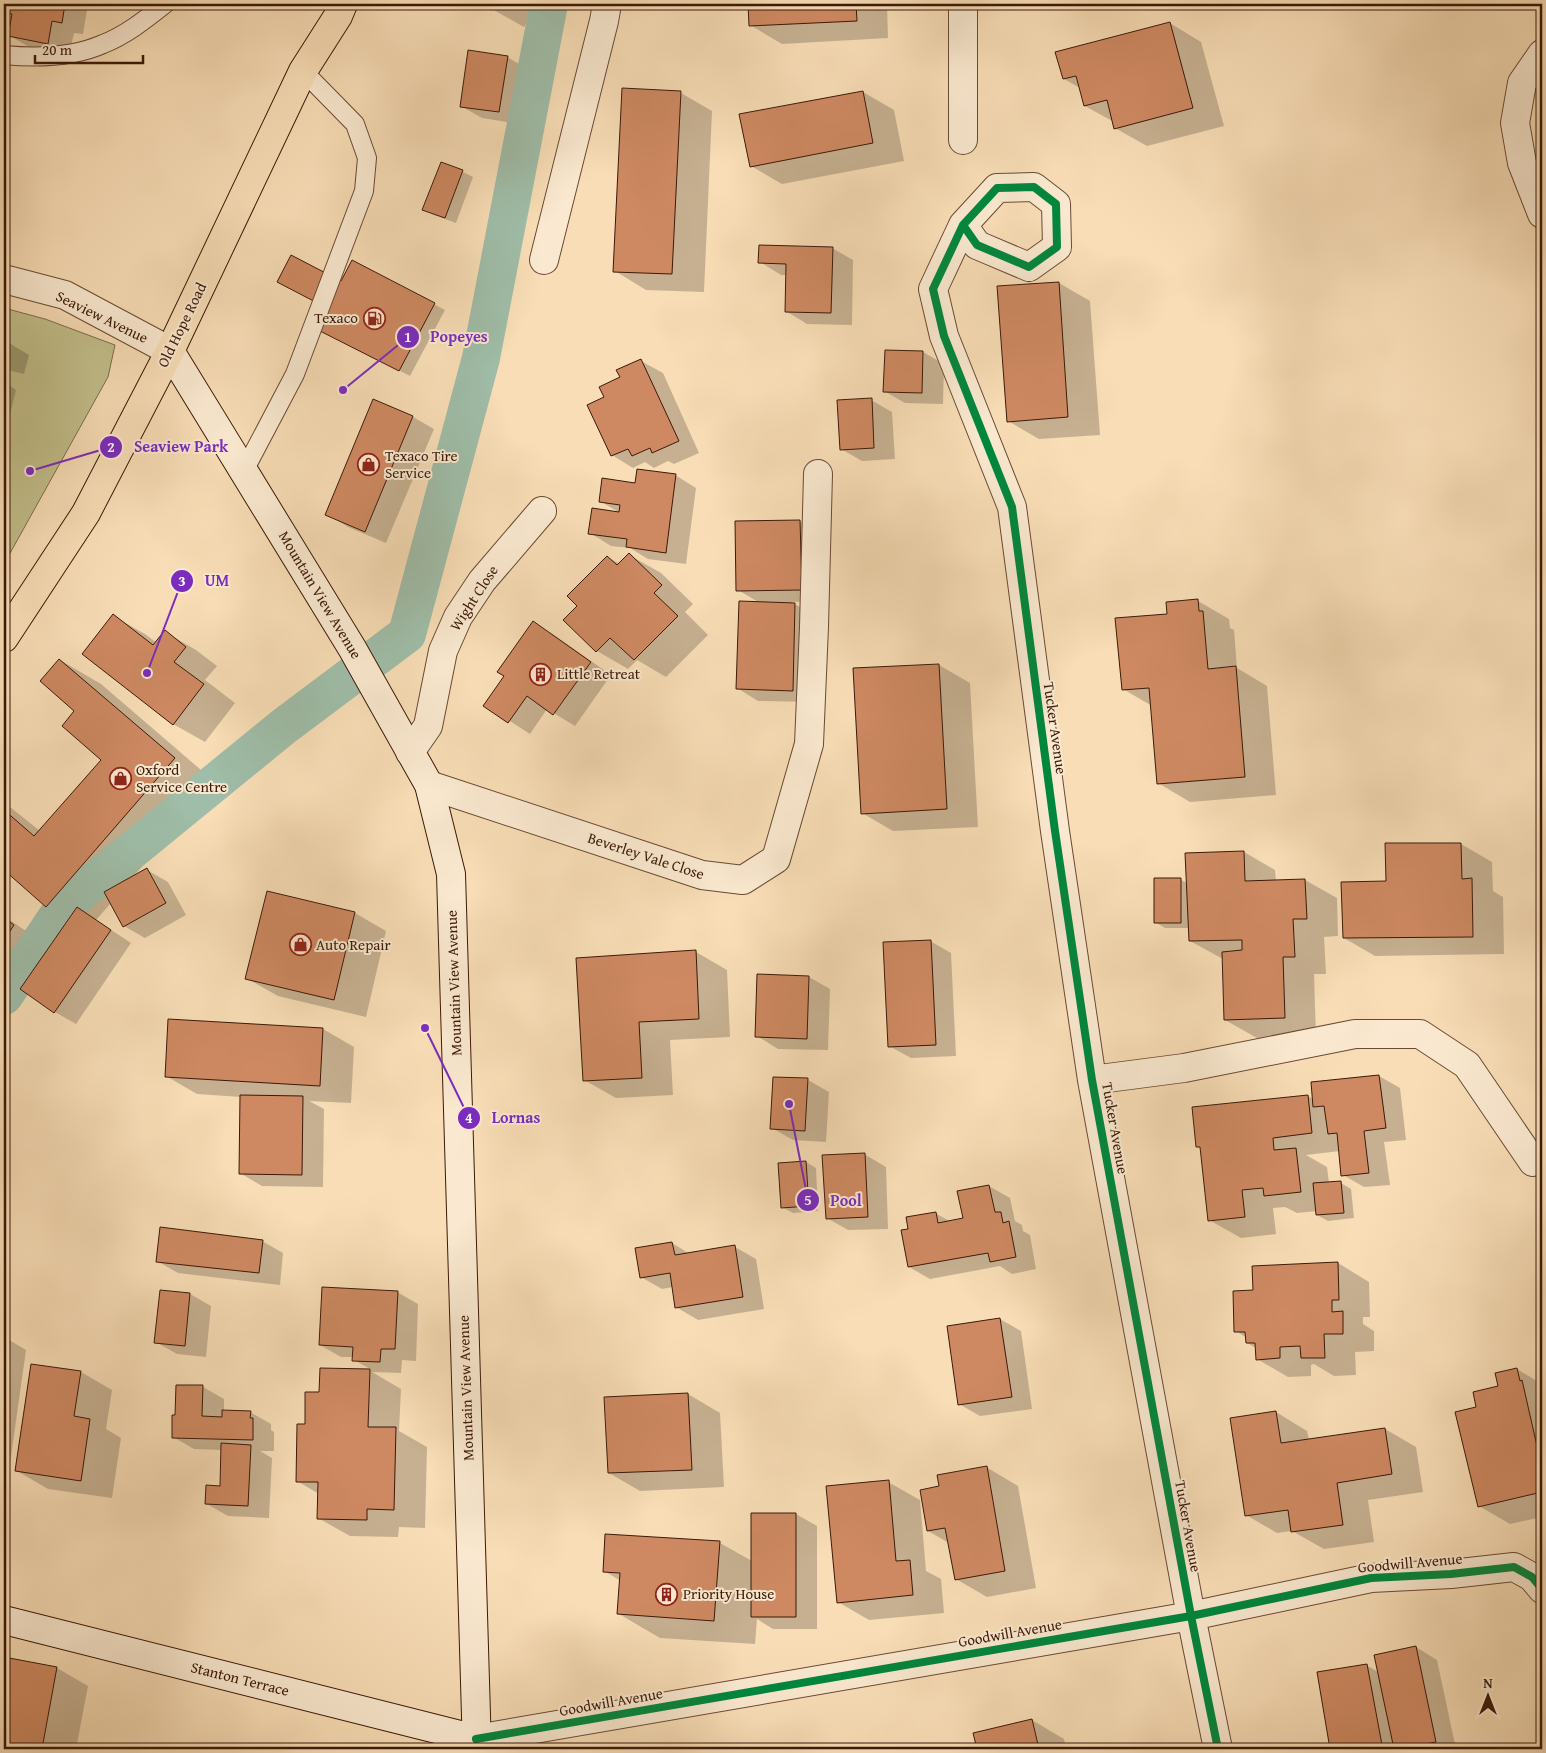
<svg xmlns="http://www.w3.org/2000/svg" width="1546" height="1753" font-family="'Gentium Book Plus',serif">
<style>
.green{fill:#c2bf8b;stroke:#7e6c4a}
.shadow{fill:#0003}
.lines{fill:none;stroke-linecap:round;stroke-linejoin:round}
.canal{stroke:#9fbda8;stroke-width:38}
.building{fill:#ce8962;stroke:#3b1908}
.service-casing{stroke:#6a4a34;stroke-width:20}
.minor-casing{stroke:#6a4a34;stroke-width:30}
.secondary-casing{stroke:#3b1908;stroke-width:30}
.primary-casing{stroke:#3b1908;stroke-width:30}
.service{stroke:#fae9d0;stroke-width:18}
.minor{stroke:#fae9d0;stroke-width:28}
.secondary{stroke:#fae9d0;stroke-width:28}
.primary{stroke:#f8ddb6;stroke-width:28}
.cycleway-casing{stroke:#fae9d0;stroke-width:11}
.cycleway{stroke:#00873e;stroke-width:8}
.labels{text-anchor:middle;stroke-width:4;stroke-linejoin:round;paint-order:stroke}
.street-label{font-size:15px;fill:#3b1908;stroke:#fae9d0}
.poi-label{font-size:15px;fill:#3b1908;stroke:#fae9d0;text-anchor:start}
.leader{fill:none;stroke:#7b2cbf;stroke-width:2}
.callout-dot{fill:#7b2cbf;stroke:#fae9d0;stroke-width:2}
.mark-label{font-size:15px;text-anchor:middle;font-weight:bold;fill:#fff}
.callout-label{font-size:16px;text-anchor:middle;font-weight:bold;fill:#7b2cbf;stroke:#fae9d0;stroke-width:4;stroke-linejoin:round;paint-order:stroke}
</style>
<rect width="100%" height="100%" fill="#f8ddb6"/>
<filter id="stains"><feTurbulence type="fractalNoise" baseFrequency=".004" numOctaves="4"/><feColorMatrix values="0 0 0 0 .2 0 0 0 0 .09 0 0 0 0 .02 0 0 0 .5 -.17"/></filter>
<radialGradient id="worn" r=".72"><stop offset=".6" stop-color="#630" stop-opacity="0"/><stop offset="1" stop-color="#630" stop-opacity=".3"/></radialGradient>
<path class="green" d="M4 308 45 319 115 345 108 377 4 564Z"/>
<path class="shadow" d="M4 4H88L83 34 74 33 69 55 31 48 10 36 12 22 4 20V14L18 17 19 14 4 11Z
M483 4H538L524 27Z
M749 4H887L888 38 782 44 750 25Z
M1170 23 1201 42 1224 126 1147 146 1115 128 1114 122 1085 106 1080 88 1064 79Z
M507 57 528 69 520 124 482 118 461 106Z
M863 92 894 110 904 161 782 184 751 166Z
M681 93 712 111 704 292 646 290 615 271Z
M441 164 463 172 473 177 456 223 434 215 424 209Z
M832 248 853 260 852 325 807 324 786 311 787 275H781L760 262Z
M353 261 445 310 410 376 328 334 342 283Z
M1059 283 1090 301 1100 435 1039 439 1008 421Z
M4 340 29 355 24 374 4 369Z
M923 352 944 364 943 404 905 403 884 391Z
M641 361 663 373 699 453 674 464 668 461 654 468 645 462 633 468 612 455 606 398 621 378Z
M4 382 16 390 4 439Z
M871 400 892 412 895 459 862 461 841 449Z
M413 417 434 429 386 543 348 527 327 514Z
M675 475 696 488 686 564 648 559 630 548 611 546 590 533 622 514 600 501 636 484Z
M800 521 821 533 822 601 791 602 816 616 814 702 758 701 737 688 760 603 738 590Z
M629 555 661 573 693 604 685 612 708 635 666 677 637 660 628 669 597 651 579 606 607 557 620 564Z
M1198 601 1229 619 1230 628 1234 630 1237 668 1267 686 1276 795 1190 802 1158 783 1152 706 1123 689 1169 615Z
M113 616 145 634 157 643 165 632 196 650 217 666 205 680 235 703 205 742 173 724Z
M533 622 554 635 611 675 575 726 547 709 530 734 485 705 505 676Z
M60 660 101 684 215 782 133 877 147 870 168 882 186 915 145 938 124 926 111 903 96 920 131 943 76 1024 55 1012 70 919 47 906 4 869V802L40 831 102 759 76 711Z
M939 665 970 683 978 827 893 831 862 813Z
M1461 844 1492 862 1493 891 1503 897 1504 954 1375 956 1344 938 1387 882Z
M1244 852 1275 870 1276 881 1305 880 1337 898 1338 936 1324 937 1326 974H1314L1316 1036 1257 1038 1225 1020 1223 959 1190 941 1189 928H1165L1155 922 1180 879 1188 884Z
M267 892 355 913 386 931 366 1017 278 996 246 978Z
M4 916 45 944 4 1005Z
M930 941 951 953 956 1056 911 1058 889 1046Z
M696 952 727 970 730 1037 670 1040 673 1095 616 1098 584 1080Z
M809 977 830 989 828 1050 778 1049 757 1036Z
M323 1029 354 1047 351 1103 309 1101 324 1109 323 1187 262 1186 240 1173 241 1097 197 1094 166 1076Z
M1379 1076 1400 1088 1406 1140 1384 1142 1390 1185 1364 1187 1343 1175 1340 1151 1306 1155 1327 1167 1329 1183H1341L1351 1189 1354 1218 1328 1221 1317 1215V1211L1297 1213 1285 1207 1273 1208 1276 1234 1241 1238 1209 1220 1202 1149 1197 1146 1308 1096 1314 1100Z
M808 1080 829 1092 826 1142 793 1140 772 1128Z
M864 1154 886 1167 888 1229 848 1230 827 1218Z
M806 1162 816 1168 818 1211 793 1213 782 1207Z
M989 1186 1010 1198 1015 1221 1022 1225 1023 1231 1030 1235 1036 1269 1012 1274 1000 1266 930 1279 909 1267 910 1230 935 1213 951 1222 964 1219Z
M262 1241 283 1253 280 1285 178 1273 157 1261Z
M672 1243 690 1254 735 1247 756 1259 764 1309 698 1320 676 1307 673 1287 662 1289 641 1277Z
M1338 1263 1369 1282 1370 1317H1363V1324L1374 1331V1351L1355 1352 1356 1375 1334 1376 1314 1364 1311 1365V1376L1288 1377 1257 1359 1256 1348 1247 1343V1338L1236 1331 1254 1291Z
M161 1291 190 1294 211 1306 206 1357 177 1354 156 1342Z
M397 1292 418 1304 416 1361 402 1360 401 1373 372 1372 401 1389 399 1431 427 1447 425 1528 399 1527 398 1537 350 1536 318 1518 319 1494 297 1481 306 1425 320 1393 321 1369 372 1370 354 1360V1357H341L320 1345Z
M1000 1319 1021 1331 1032 1409 980 1416 959 1404Z
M4 1337 26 1350 4 1506Z
M1517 1369 1542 1384V1517L1510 1524 1479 1506 1477 1408Z
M81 1372 112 1390 106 1429 121 1438 112 1498 48 1489 17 1471Z
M203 1387 224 1399V1412H250L271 1424V1430L274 1432V1451H260L272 1458 269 1518 228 1516 207 1504 221 1487 222 1450 194 1449 173 1437 176 1416Z
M688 1394 720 1413 724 1487 640 1491 609 1473 606 1398Z
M1276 1412 1307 1431 1309 1440 1385 1429 1416 1447 1423 1492 1368 1500 1374 1542 1324 1549 1292 1531 1277 1533 1246 1515Z
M986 1467 1018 1486 1036 1588 987 1597 956 1579 949 1543 928 1531 940 1487Z
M888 1482 920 1500 926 1571 941 1579 944 1613 869 1620 838 1602Z
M796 1514 817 1526V1629H773L757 1619 755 1644 660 1638 619 1614 621 1581 604 1571 720 1543 752 1561Z
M1416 1647 1437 1660 1456 1749H1332L1318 1673 1366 1665 1378 1672Z
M4 1658 57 1668 88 1686 76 1749H4Z
M1032 1720 1064 1739 1066 1749H978L975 1734Z
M357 1747 360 1749H290Z"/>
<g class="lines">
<path class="canal" d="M4 996 65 905 283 727 407 634 481 358 549 4"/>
</g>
<path class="building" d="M4 4H65L62 23 52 21 48 44 8 36 12 14 4 13Z
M481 4H496L492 10Z
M748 4H856L857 21 749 26Z
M1170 22 1193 108 1114 129 1107 100 1084 106 1076 76 1063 79 1055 52Z
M468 50 508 56 499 112 460 107Z
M622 88 681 91 672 274 613 272Z
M863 91 873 143 750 167 739 114Z
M441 162 463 170 445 218 422 210Z
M759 245 833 247 831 313 785 312 786 264 758 263Z
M291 255 341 281 352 260 435 303 399 371 316 329 327 308 277 282Z
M1059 282 1068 417 1007 422 997 286Z
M885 350 923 351 922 393 883 392Z
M641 359 679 441 652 453 650 448 632 456 628 449 611 456 587 405 604 397 599 387 620 377 616 370Z
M872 398 874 448 840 450 837 400Z
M373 399 413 416 365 532 325 515Z
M637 469 676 474 666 553 626 547 627 539 588 534 592 508 619 512 620 505 599 502 602 478 635 483Z
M800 520 802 590 736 591 735 521Z
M629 553 662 585 654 593 678 616 634 660 610 638 596 652 563 620 577 606 567 596 607 556 617 565Z
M1198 599 1199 611H1203L1208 669 1236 666 1245 777 1157 784 1149 688 1122 690 1115 618 1167 614 1166 602Z
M739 601 795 603 793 691 736 689Z
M113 614 153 645 165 630 186 647 174 662 204 684 173 725 82 654Z
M533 621 591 662 553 715 527 696 508 723 483 706 504 676 497 672Z
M59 659 175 758 46 907 4 870V810L34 836 101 760 62 726 74 711 40 681Z
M939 664 947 809 861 814 853 668Z
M1385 843H1461L1462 879 1472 878 1473 937 1343 938 1341 882 1386 881Z
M1244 851 1245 881 1305 879 1307 919H1293L1295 957H1283L1285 1018 1224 1020 1222 952 1242 950V940L1189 941 1185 853Z
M147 868 166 903 123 927 104 892Z
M1154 878H1181V923H1154Z
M267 891 355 912 334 1000 245 979Z
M77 907 111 930 54 1013 20 989Z
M4 918 14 925 4 940Z
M931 940 936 1045 888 1047 883 942Z
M696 950 699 1019 639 1022 642 1078 583 1081 576 958Z
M757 974 809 976 807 1039 755 1037Z
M168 1019 323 1028 320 1086 165 1077Z
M1379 1075 1386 1128 1364 1131 1369 1173 1341 1176 1337 1133 1328 1134 1324 1106 1313 1107 1311 1082Z
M773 1077 808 1078 805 1131 770 1129Z
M240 1095 303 1096 302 1175 239 1174Z
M1308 1095 1312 1133 1273 1138 1274 1150 1296 1148 1301 1192 1264 1196 1263 1188 1242 1190 1245 1217 1208 1221 1200 1147H1196L1192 1107Z
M865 1153 868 1217 826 1219 822 1155Z
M806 1161 809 1206 781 1208 778 1163Z
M1341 1181 1344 1213 1316 1215 1313 1183Z
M989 1185 995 1212H1001L1003 1223 1009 1221 1016 1257 990 1262 988 1253 908 1267 901 1230 908 1229 906 1217 936 1212 938 1223 963 1218 957 1191Z
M160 1227 263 1240 259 1273 156 1262Z
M672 1242 675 1255 735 1245 743 1297 675 1308 670 1273 640 1278 635 1248Z
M1338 1262 1339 1300H1332V1312L1343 1311V1334H1324L1325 1358H1301L1300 1346 1280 1347V1358L1256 1360 1255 1343H1246L1245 1332H1234L1233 1291 1253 1290 1252 1266Z
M322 1287 398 1291 395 1349H381L380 1362 352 1361 353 1347 319 1345Z
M160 1290 190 1293 185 1346 154 1343Z
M1000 1318 1012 1397 958 1405 947 1326Z
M31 1364 81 1371 74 1416 90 1419 81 1481 15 1471Z
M320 1368 370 1369 368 1427H396L394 1510 367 1509V1520L317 1519 318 1482H296L297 1424H305V1392H319Z
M1517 1368 1520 1381 1522 1380 1542 1468V1492L1478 1507 1455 1412 1476 1407 1473 1392 1498 1386 1495 1373Z
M176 1385H203L202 1416 222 1417V1410L251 1411 250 1418H253V1440L172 1438V1415H175Z
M688 1393 692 1470 608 1473 604 1397Z
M1276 1411 1281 1443 1385 1428 1392 1474 1337 1483 1343 1525 1291 1532 1288 1510 1245 1516 1230 1418Z
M221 1443 251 1445 248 1506 205 1504 206 1485 220 1486Z
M987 1466 1005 1571 955 1580 945 1528 927 1531 920 1490 939 1486 937 1475Z
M889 1480 896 1561 910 1560 913 1595 837 1603 826 1486Z
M751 1513H796V1617H751Z
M605 1534 720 1541 714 1621 617 1614 620 1573 603 1572Z
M1416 1646 1436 1742 1402 1749H1394L1374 1655Z
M4 1657 57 1667 42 1749H4Z
M1367 1664 1382 1745 1357 1749H1330L1317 1672Z
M1032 1719 1039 1749 1050 1747 1051 1749H977L973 1733Z
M357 1746V1749H288V1748Z"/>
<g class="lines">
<defs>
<path id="service" d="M4 55C35 58 74 57 103 44 126 35 146 19 165 4
M244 471 295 374 364 191 367 158 355 124 303 71"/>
<path id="minor" d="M1542 54 1522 83 1515 123 1522 163 1542 214
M963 140V4
M963 225 977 245 1029 267 1057 247 1056 204 1034 187 997 188 963 225 933 289 944 336 1012 507 1055 831 1092 1080 1191 1616 1218 1749
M544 260 604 21 607 4
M4 279 65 295 170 351
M410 752 428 726 443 651 458 617 482 581 542 511
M429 785 702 875 743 880 776 859 809 744 814 627 818 474
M1092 1080 1184 1068 1355 1034H1420L1467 1065 1533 1162
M476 1739 1191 1616 1371 1578 1451 1574 1514 1567 1532 1577 1542 1589"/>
<path id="secondary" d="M170 351 352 648 429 785 451 874 477 1749
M4 1620 476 1739"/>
<path id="primary" d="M4 638 86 513 170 351 303 71 338 16 343 4"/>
</defs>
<use href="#service" class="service-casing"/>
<use href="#minor" class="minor-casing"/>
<use href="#secondary" class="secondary-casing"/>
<use href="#primary" class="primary-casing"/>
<use href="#service" class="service"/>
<use href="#minor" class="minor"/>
<use href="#secondary" class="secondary"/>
<use href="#primary" class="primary"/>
<defs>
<path id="cycleway" d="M963 225 977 245 1029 267 1057 247 1056 204 1034 187 997 188 963 225 933 289 944 336 1012 507 1055 831 1092 1080 1191 1616 1218 1749
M476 1739 1191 1616 1371 1578 1451 1574 1514 1567 1532 1577 1542 1589"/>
</defs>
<use href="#cycleway" class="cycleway-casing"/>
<use href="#cycleway" class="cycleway"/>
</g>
<defs>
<symbol id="fuel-ring" viewBox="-11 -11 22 22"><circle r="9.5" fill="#fae9d0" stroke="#8f2418" stroke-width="1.5"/><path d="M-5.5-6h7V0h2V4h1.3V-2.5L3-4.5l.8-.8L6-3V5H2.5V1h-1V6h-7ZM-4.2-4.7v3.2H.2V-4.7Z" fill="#8f2418"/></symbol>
<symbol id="shop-ring" viewBox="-11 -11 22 22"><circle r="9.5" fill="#fae9d0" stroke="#8f2418" stroke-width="1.5"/><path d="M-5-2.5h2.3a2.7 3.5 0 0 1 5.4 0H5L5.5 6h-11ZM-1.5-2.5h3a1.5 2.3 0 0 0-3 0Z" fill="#8f2418"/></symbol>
<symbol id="building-ring" viewBox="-11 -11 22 22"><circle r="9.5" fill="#fae9d0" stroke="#8f2418" stroke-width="1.5"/><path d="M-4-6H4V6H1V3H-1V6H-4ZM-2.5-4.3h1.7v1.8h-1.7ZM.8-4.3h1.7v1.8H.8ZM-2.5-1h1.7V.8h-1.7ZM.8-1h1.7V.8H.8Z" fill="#8f2418"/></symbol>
</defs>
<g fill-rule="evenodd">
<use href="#fuel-ring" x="362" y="306" width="25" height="25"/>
<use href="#shop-ring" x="356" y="452" width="25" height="25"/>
<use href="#building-ring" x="528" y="662" width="25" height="25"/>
<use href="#shop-ring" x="108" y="766" width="25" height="25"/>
<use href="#shop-ring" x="288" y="932" width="25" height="25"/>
<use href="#building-ring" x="654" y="1582" width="25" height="25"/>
</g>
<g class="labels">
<g class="street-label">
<text transform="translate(102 317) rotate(26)" y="5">Seaview Avenue</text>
<text transform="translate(182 325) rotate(-64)" y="5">Old Hope Road</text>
<text transform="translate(320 595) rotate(59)" y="5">Mountain View Avenue</text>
<text transform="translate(474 598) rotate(-57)" y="5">Wight Close</text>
<text transform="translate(1055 728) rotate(82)" y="5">Tucker Avenue</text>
<text transform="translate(646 856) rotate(18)" y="5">Beverley Vale Close</text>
<text transform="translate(454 983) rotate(-92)" y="5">Mountain View Avenue</text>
<text transform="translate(1115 1128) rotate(80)" y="5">Tucker Avenue</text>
<text transform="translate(466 1388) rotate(-92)" y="5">Mountain View Avenue</text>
<text transform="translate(1188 1526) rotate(80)" y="5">Tucker Avenue</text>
<text transform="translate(1410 1563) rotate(-5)" y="5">Goodwill Avenue</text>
<text transform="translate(1010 1633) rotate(-10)" y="5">Goodwill Avenue</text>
<text transform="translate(240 1679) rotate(14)" y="5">Stanton Terrace</text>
<text transform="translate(611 1702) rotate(-10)" y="5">Goodwill Avenue</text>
</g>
<g class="poi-label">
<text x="358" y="323" text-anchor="end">Texaco</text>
<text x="385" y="461">Texaco Tire<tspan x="385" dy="17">Service</tspan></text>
<text x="557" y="679">Little Retreat</text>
<text x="136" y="775">Oxford<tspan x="136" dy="17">Service Centre</tspan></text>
<text x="316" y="950">Auto Repair</text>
<text x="683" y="1599">Priority House</text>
</g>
</g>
<path class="leader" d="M343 390L408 337M30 471L111 447M147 673L182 581M425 1028L469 1118M789 1104L808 1200"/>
<g class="callout-dot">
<circle cx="343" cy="390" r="5"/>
<circle cx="30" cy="471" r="5"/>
<circle cx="147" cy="673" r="5"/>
<circle cx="425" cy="1028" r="5"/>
<circle cx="789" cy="1104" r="5"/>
<circle cx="408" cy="337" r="12"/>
<circle cx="111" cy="447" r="12"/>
<circle cx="182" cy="581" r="12"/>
<circle cx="469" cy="1118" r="12"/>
<circle cx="808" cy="1200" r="12"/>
</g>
<g class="mark-label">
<text x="408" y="342">1</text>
<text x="111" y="452">2</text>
<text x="182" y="586">3</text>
<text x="469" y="1123">4</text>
<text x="808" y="1205">5</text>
</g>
<g class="callout-label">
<text x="459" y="342">Popeyes</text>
<text x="181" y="452">Seaview Park</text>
<text x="217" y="586">UM</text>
<text x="516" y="1123">Lornas</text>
<text x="846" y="1206">Pool</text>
</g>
<rect width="1546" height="1753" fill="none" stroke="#f8ddb6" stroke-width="20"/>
<rect x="5" y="5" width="1536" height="1743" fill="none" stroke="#3b1908" stroke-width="2.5"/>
<rect x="10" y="10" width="1526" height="1733" fill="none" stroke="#3b1908"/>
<g transform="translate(1488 1696)" stroke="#fae9d0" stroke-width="4" paint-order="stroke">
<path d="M0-4L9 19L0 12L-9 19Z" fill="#3b1908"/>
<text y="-8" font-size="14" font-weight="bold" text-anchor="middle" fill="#3b1908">N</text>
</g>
<path d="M35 55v8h108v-8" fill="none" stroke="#3b1908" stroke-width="2.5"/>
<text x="42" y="55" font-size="15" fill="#3b1908" stroke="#fae9d0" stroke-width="4" paint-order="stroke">20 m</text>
<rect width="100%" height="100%" filter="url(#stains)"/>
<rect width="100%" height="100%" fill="url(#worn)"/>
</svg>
